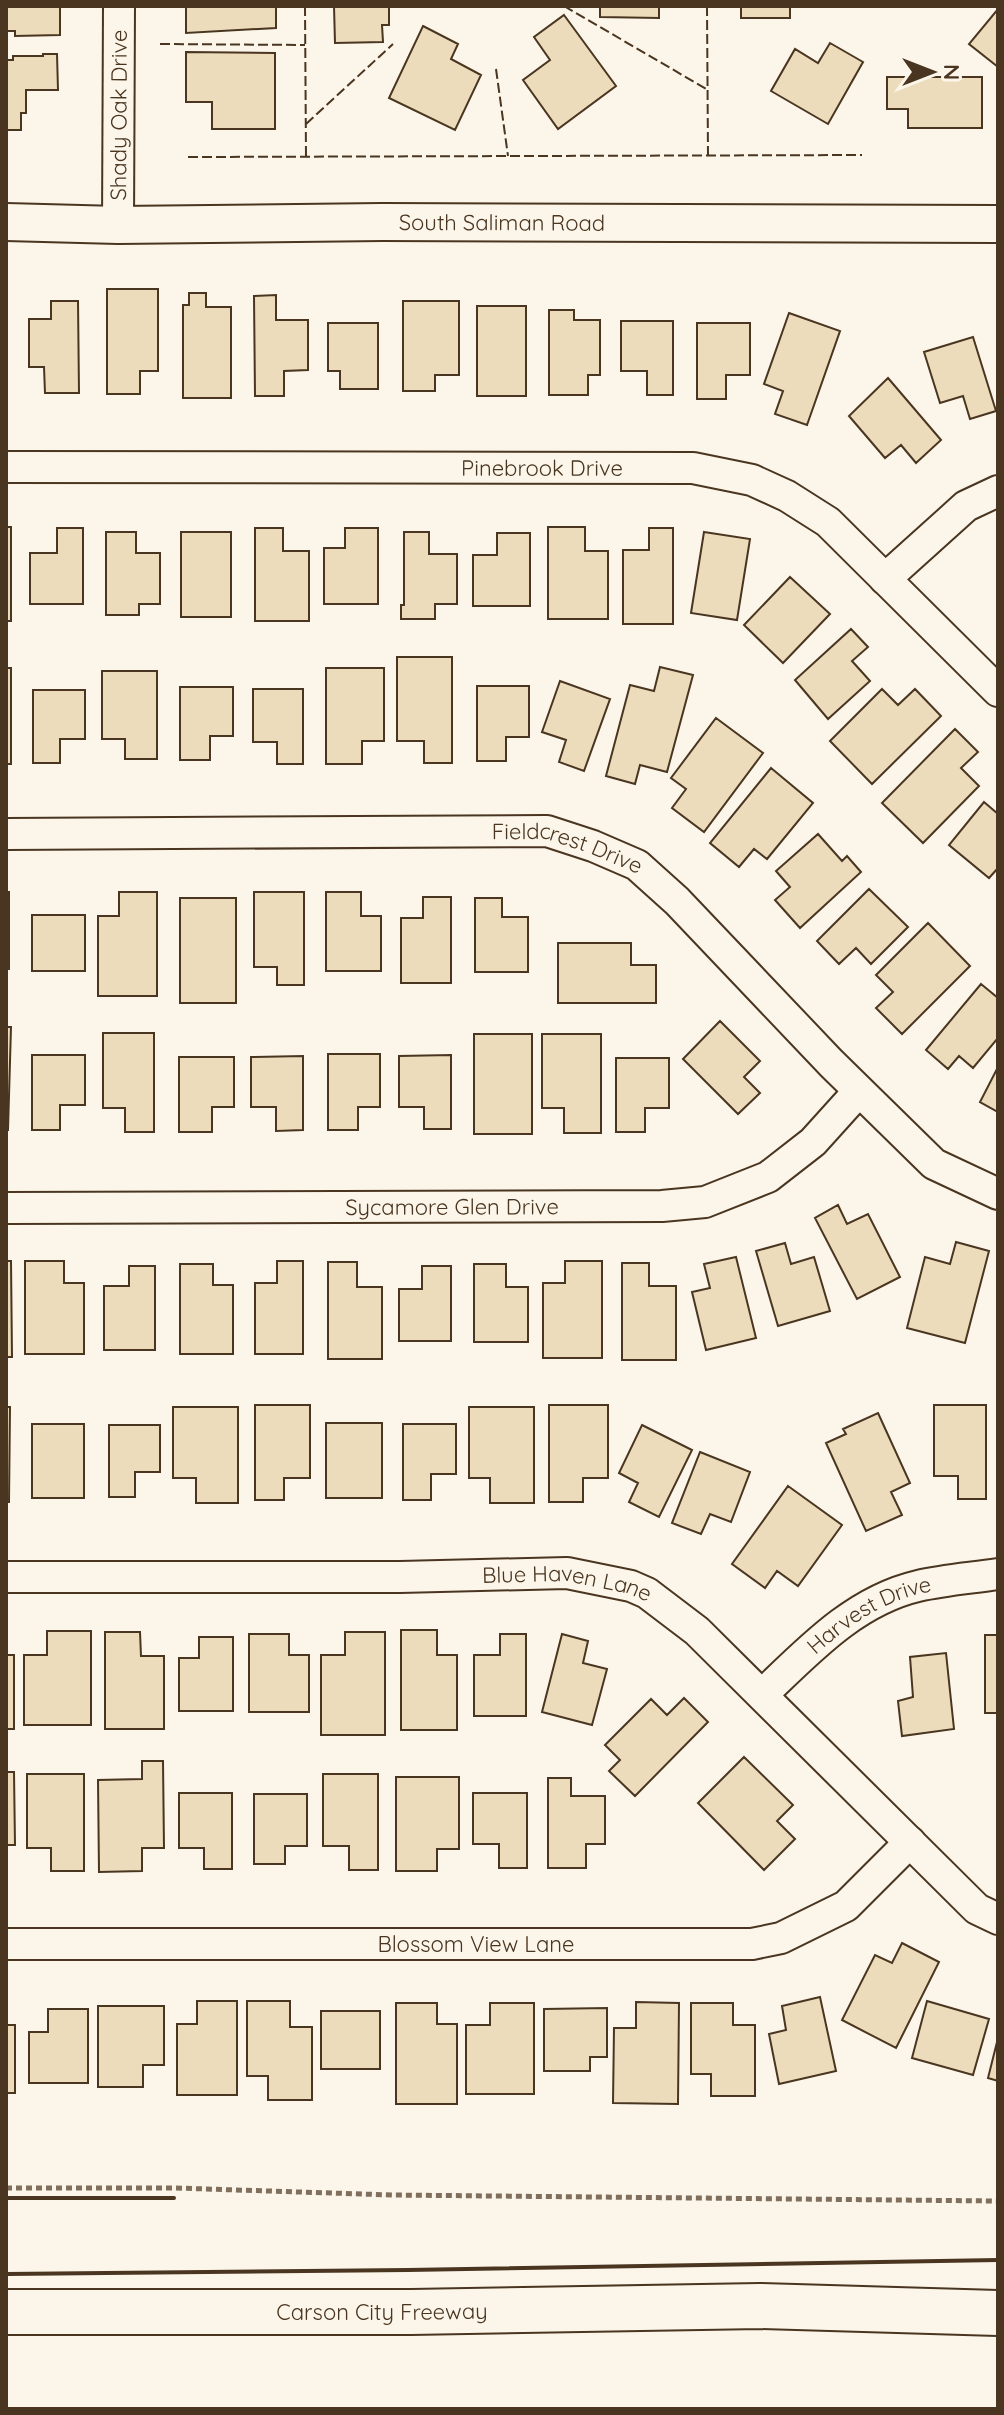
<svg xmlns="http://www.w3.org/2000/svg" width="1004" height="2415" font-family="Quicksand,sans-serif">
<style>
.building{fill:#ecdcbc;stroke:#4a3520;stroke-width:2}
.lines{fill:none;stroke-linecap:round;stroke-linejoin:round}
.minor-casing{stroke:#4a3520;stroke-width:34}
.tertiary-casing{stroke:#4a3520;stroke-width:40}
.motorway-casing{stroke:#4a3520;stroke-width:48}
.path{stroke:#7f6f5c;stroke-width:5;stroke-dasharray:6 4;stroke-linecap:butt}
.minor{stroke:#fbf6e9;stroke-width:30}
.tertiary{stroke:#fbf6e9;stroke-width:36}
.motorway{stroke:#fbf6e9;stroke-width:44}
.fence{stroke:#4a3520;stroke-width:2;stroke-dasharray:10 4;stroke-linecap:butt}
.wall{stroke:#4a3520;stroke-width:4}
.labels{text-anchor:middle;stroke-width:6;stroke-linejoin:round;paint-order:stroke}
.street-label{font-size:22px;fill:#4a3520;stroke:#fbf6e9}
</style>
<rect width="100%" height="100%" fill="#fbf6e9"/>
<path class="building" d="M6 6H60V35L15 36V31H6Z
M186 6H276V28L186 33Z
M334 6H389V25H382L383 42 335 43Z
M600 6H659V18L600 17Z
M741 6H790V18H741Z
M998 9V67L969 44Z
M564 15 616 86 558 129 523 80 550 60 534 37Z
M423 26 458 44 451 59 481 75 455 130 389 98Z
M830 43 863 62 828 124 771 91 795 49 818 63Z
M186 52 275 53V129H212V102H186Z
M43 54H57L58 90H26V113H21V130H6V60H13V56H43Z
M887 77H982V128H908V109H887Z
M107 289H158V371H140V394H107Z
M189 293H206V307H231V398H183V305H189Z
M276 295V320H308V370L284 371V396H255L254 296Z
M51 301H78L79 393H45L44 367H29V319H51Z
M403 301H459V375H435V391H403Z
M477 306H526V396H477Z
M549 310H574V320H600V375H588V395H549Z
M789 313 840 331 807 425 775 414 783 391 764 384Z
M621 321H673V395H647V371H621Z
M328 323H378V389H340V371H328Z
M697 323H750V375H726V399H697Z
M973 337 996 411 970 419 963 396 940 403 924 352Z
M888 378 941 440 916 463 901 445 885 458 849 416Z
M6 527H11V621H6Z
M548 527H585V551H608V619H548Z
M57 528H83V604H30V553H57Z
M255 528H283V551H309V621H255Z
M345 528H378V604H324V548H345Z
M649 528H673V624H623V550H649Z
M106 532H136V553H160V604H139V615H106Z
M181 532H231V617H181Z
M404 532H429V554H457V604H435V619H401V605H404Z
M704 532 750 539 737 620 691 613Z
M497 533H530V606H473V555H497Z
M790 577 830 614 783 663 744 625Z
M851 629 868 647 852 661 870 681 828 719 795 680Z
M397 657H452V763H424V741H397Z
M660 667 693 675 667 772 640 765 635 784 606 776 630 685 654 691Z
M6 668H11V764H6Z
M326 668H384V741H362V764H326Z
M102 671H157V759H125V739H102Z
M560 681 610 699 584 771 559 762 566 740 542 732Z
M477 686H529V737H506V761H477Z
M180 687H233V736H210V760H180Z
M253 689H303V764H277V742H253Z
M882 689 898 705 915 689 941 716 872 784 830 741Z
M33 690H85V739H60V763H33Z
M716 718 763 753 704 832 672 808 686 789 671 778Z
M955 729 978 752 961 768 979 786 923 843 882 803Z
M771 768 813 803 767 859 754 849 739 867 710 843Z
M984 802 998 814V868L989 878 949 845Z
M818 834 842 861 847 856 861 872 800 928 775 900 790 887 776 871Z
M869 889 908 927 871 964 856 948 839 964 817 941Z
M6 892H9V969H6Z
M119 892H157V996H98V916H119Z
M254 892H304V985H277V967H254Z
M326 892H361V916H381V971H326Z
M423 897H451V983H401V918H423Z
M180 898H236V1003H180Z
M475 898H502V917H528V972H475Z
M32 915H85V971H32Z
M928 923 970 966 902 1034 876 1008 893 992 876 975Z
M558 943H631V965H656V1003H558Z
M981 984 998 998V1038L973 1068 959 1056 948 1069 926 1050Z
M720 1021 760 1061 744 1077 760 1093 738 1114 683 1059Z
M6 1027H11L8 1130H6Z
M103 1033H154V1132H125V1108H103Z
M474 1034H532V1134H474Z
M542 1034H601V1133H564V1108H542Z
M328 1054H380V1107H358V1130H328Z
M32 1055H85V1105H60V1130H32Z
M451 1055V1129H424V1107H399V1056Z
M303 1056V1130L276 1131V1107H251V1057Z
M179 1057H234V1107H212V1132H179Z
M616 1058H669V1108H645V1132H616Z
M998 1067V1112L980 1102Z
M838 1205 847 1224 868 1214 900 1277 857 1299 815 1218Z
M956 1242 989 1251 965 1343 907 1328 925 1257 950 1264Z
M785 1243 791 1264 814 1257 830 1311 778 1326 756 1251Z
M736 1257 756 1338 706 1350 692 1292 710 1288 704 1264Z
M6 1261H11L12 1357H6Z
M25 1261H64V1283H84V1354H25Z
M277 1261H303V1354H255V1283H277Z
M565 1261H602V1358H543V1283H565Z
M328 1262H357V1287H382V1359H328Z
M622 1263H649V1286H676V1360H622Z
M180 1264H213V1285H233V1354H180Z
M474 1264H506V1287H528V1342H474Z
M129 1266H155V1350H104V1286H129Z
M422 1266H451V1341H399V1289H422Z
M255 1405H310V1478H284V1500H255Z
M549 1405H608V1478H583V1502H549Z
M934 1405H986V1499H958V1476H934Z
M6 1407H10L9 1502H6Z
M173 1407H238V1503H196V1478H173Z
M469 1407H534V1503H490V1478H469Z
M878 1413 910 1483 891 1492 902 1515 866 1531 826 1443 846 1434 843 1429Z
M326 1423H382V1498H326Z
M32 1424H84V1498H32Z
M403 1424H456V1474H431V1500H403Z
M109 1425H160V1472H135V1497H109Z
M642 1425 692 1450 659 1517 629 1502 638 1483 619 1473Z
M700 1452 750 1472 731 1522 710 1514 701 1534 672 1523Z
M788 1486 842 1525 798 1586 777 1571 765 1588 732 1564Z
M401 1630H437V1655H457V1730H401Z
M47 1631H91V1725H24V1655H47Z
M105 1632H140L141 1656H164V1729H105Z
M345 1632H385V1735H321V1655H345Z
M249 1634H289V1655H309V1712H249Z
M500 1634H526V1716H474V1655H500Z
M562 1634 588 1641 583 1663 607 1669 592 1725 542 1712Z
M985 1635H998V1713H985Z
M199 1637H233V1711H179V1658H199Z
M946 1653 954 1729 902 1736 898 1701 913 1697 910 1657Z
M6 1655H14V1729H6Z
M684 1698 708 1722 635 1796 609 1771 620 1760 605 1745 651 1699 667 1715Z
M744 1757 793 1805 777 1821 795 1839 764 1870 698 1803Z
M142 1761H163L164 1848H142V1871L99 1872 98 1780 142 1779Z
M6 1772H14L15 1845H6Z
M27 1774H84V1871H51V1848H27Z
M323 1774H378V1870H349V1846H323Z
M396 1777H459V1849H437V1871H396Z
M548 1778H571V1796H605V1844H586V1868H548Z
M179 1793H232V1869H204V1848H179Z
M473 1793H527V1868H499V1844H473Z
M254 1794H307V1846H285V1864H254Z
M902 1943 939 1962 896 2048 842 2020 875 1955 892 1963Z
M820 1997 836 2071 779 2084 769 2034 786 2030 782 2006Z
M197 2001H237V2095H177V2024H197Z
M247 2001H290V2027H312V2100H268V2076H247Z
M927 2001 989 2019 973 2075 912 2058Z
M636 2002 679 2003 678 2104 613 2103 614 2028H636Z
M396 2003H437V2024H457V2104H396Z
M490 2003H534V2094H466V2025H490Z
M691 2003H733V2025H755V2096H711V2074H691Z
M98 2006H164V2065H143V2087H98Z
M607 2008V2057H590V2071H544V2009Z
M48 2009H88V2083H29V2032H48Z
M321 2011H380V2069H321Z
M6 2025H15V2093H6Z
M998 2038V2081L988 2078Z"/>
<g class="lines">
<defs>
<g id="minor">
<path id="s1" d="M118 225 119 6"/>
<path id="s2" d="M6 467 693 468 752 480 787 496 828 522 998 691"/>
<path d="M885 579 966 506 998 491"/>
<path id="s3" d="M6 834 547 831 593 846 637 865 677 901 831 1063 934 1164 998 1194"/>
<path id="s4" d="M6 1208 662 1206 705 1202 768 1177 813 1142 859 1091"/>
<path id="s5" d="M6 1577H400L567 1573 631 1586 647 1593 697 1631 977 1909 998 1919"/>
<path id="s6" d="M762 1695C808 1651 854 1601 918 1586 944 1580 972 1578 998 1574"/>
<path id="s7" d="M6 1944H752L781 1938 846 1906 910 1842"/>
</g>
<g id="tertiary">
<path id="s8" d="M6 222 118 225 382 222 998 224"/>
</g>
<g id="motorway">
<path id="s9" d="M6 2312H411L760 2306 998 2313"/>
</g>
</defs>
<use href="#minor" class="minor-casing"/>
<use href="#tertiary" class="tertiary-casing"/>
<use href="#motorway" class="motorway-casing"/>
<path class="path" d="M6 2188H175L393 2195 998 2201"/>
<use href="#minor" class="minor"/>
<use href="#tertiary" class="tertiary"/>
<use href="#motorway" class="motorway"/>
<path class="fence" d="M305 6 306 157
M564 6 708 90
M707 6 708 156
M160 44 305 45
M496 69 508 156
M306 124 393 44
M188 157 862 155"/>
<path class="wall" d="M6 2198H174
M6 2274 408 2270 998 2260"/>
</g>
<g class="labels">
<g class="street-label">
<text dy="8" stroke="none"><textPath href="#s1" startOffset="110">Shady Oak Drive</textPath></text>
<text dy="8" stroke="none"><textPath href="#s8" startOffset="496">South Saliman Road</textPath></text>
<text dy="8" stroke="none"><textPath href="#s2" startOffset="536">Pinebrook Drive</textPath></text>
<text dy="8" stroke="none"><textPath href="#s3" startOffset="564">Fieldcrest Drive</textPath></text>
<text dy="8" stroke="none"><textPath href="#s4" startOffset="446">Sycamore Glen Drive</textPath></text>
<text dy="8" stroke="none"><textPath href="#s5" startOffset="562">Blue Haven Lane</textPath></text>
<text dy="8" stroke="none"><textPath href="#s6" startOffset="136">Harvest Drive</textPath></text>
<text dy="8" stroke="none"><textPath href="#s7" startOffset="470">Blossom View Lane</textPath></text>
<text dy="8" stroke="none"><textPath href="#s9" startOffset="376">Carson City Freeway</textPath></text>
</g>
</g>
<rect width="1004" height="2415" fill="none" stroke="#4a3520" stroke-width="16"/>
<g transform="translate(932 72) rotate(90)" stroke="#fbf6e9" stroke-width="6" paint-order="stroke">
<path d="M0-6L14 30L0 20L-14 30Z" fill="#4a3520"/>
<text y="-12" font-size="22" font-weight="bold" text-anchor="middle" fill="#4a3520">N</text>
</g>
</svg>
